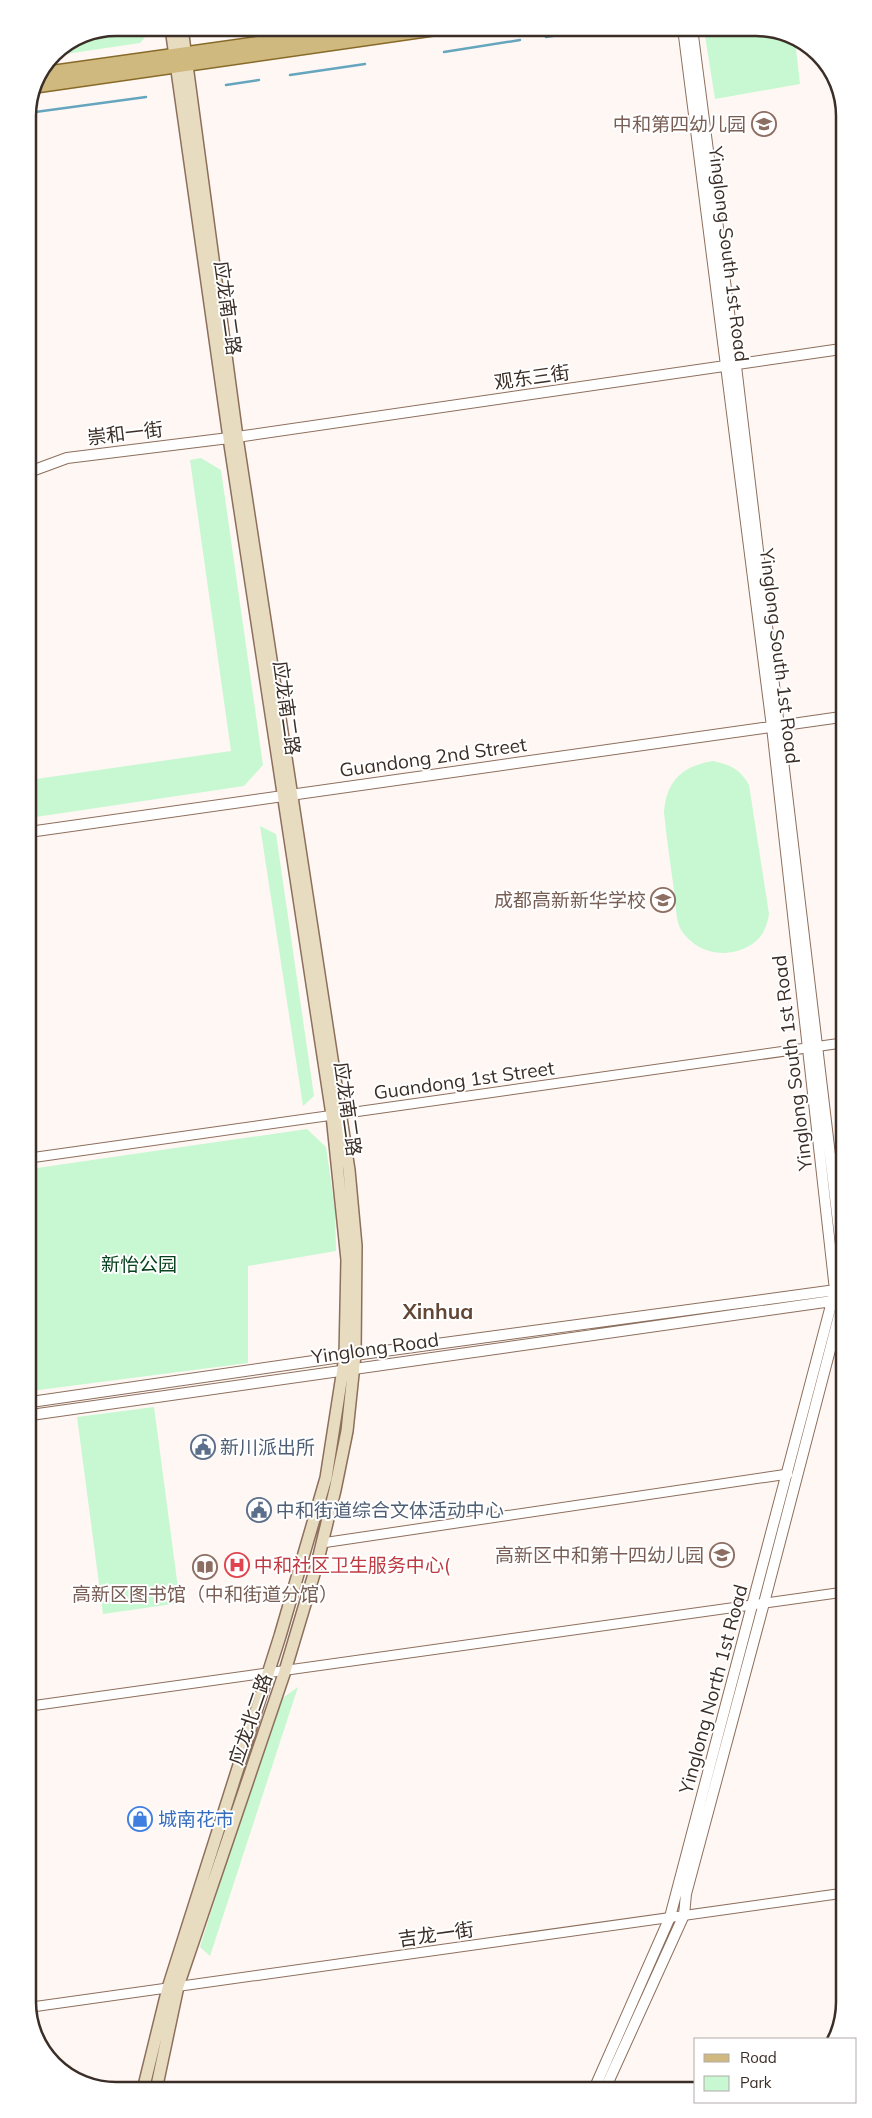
<svg xmlns="http://www.w3.org/2000/svg" width="872" height="2118" font-family="Mulish,'Noto Sans SC',sans-serif">
<style>
.green{fill:#c7f8d1}
.lines{fill:none;stroke-linecap:round;stroke-linejoin:round}
.stream{stroke:#65a6be;stroke-width:2.5}
.minor-casing{stroke:#8d6f5d;stroke-width:11}
.tertiary-casing{stroke:#8d6f5d;stroke-width:12}
.secondary-casing{stroke:#8d6f5d;stroke-width:14}
.primary-casing{stroke:#876a28;stroke-width:15}
.minor{stroke:#fff;stroke-width:9}
.tertiary{stroke:#fff;stroke-width:10}
.secondary{stroke:#e7dcbf;stroke-width:11}
.primary{stroke:#d0b97f;stroke-width:12}
.labels{text-anchor:middle;stroke-width:4;stroke-linejoin:round;paint-order:stroke}
.education-label{font-size:19px;fill:#785e54;stroke:#fff;text-anchor:end}
.street-label{font-size:19px;fill:#3b2e27;stroke:#fff}
.park-label{font-size:19px;fill:#07411e;stroke:#fff}
.service-label{font-size:19px;fill:#4e5e75;stroke:#fff;text-anchor:start}
.health-label{font-size:19px;fill:#be3a42;stroke:#fff;text-anchor:start}
.shop-label{font-size:19px;fill:#366cbe;stroke:#fff;text-anchor:start}
.quarter-label{font-size:21px;font-weight:bold;fill:#634736;stroke:#fff}
.rim{fill:none;stroke:#3b2e27;stroke-width:2.5}
</style>
<rect width="100%" height="100%" fill="#fff7f4"/>
<path class="green" d="M116 28H153L140 43 52 56 54 53 83 34Z
M710 28H762L795 40 800 84 715 99 705 36Z
M201 458 221 470 263 765 244 786 29 818V780L231 751 190 460Z
M713 761C731 765 740 769 749 785L769 914C766 933 758 944 740 950 717 958 692 949 680 928 676 920 676 906 675 897 671 869 667 841 664 813 666 781 682 766 713 761Z
M260 826 276 834 314 1096 303 1106Z
M307 1129 326 1147 335 1210 336 1251 248 1266V1363L31 1391 30 1169Z
M154 1407 180 1603 103 1614 77 1417Z
M298 1687 210 1956 200 1947 277 1702Z"/>
<g class="lines">
<path class="stream" d="M546 37 605 28
M444 52 520 40
M290 75 365 64
M226 85 259 80
M28 113 146 97"/>
<defs>
<path id="minor" d="M30 1158 842 1043
M322 1543 788 1474
M31 1706 844 1592
M32 2007 844 1893"/>
<path id="tertiary" d="M692 28 736 366 843 1264
M29 472 67 458 237 437 841 349
M29 832 841 717
M31 1402 355 1355 843 1289
M31 1415 839 1300
M595 2087 670 1917 835 1290 772 727 683 28
M606 2087 684 1915 686 1894 764 1603 843 1300"/>
<path id="secondary" d="M143 2090 168 1988 280 1636 326 1478 345 1356 347 1260 332 1115 229 438 171 28
M156 2090 178 1986 285 1671 317 1564 335 1490 347 1431 355 1355 356 1246 349 1170 237 437 182 28"/>
<path id="primary" d="M45 73 364 28
M39 86 443 28"/>
</defs>
<use href="#minor" class="minor-casing"/>
<use href="#tertiary" class="tertiary-casing"/>
<use href="#secondary" class="secondary-casing"/>
<use href="#primary" class="primary-casing"/>
<use href="#minor" class="minor"/>
<use href="#tertiary" class="tertiary"/>
<use href="#secondary" class="secondary"/>
<use href="#primary" class="primary"/>
</g>
<defs>
<symbol id="school-ring" viewBox="-11 -11 22 22"><circle r="9.5" fill="#fff" stroke="#8d6e63" stroke-width="1.5"/><path d="M0-5L7-2L0 1L-7-2ZM-4 1L0 2.5L4 1V4Q0 6-4 4Z" fill="#8d6e63"/></symbol>
<symbol id="civic-ring" viewBox="-11 -11 22 22"><circle r="9.5" fill="#fff" stroke="#5c6f8a" stroke-width="1.5"/><path d="M-.6-6.5H3V-4.5H.6V-3L4-1V1h2V6H-6V1h2V-1L-.6-3ZM-1.2 2.5V6h2.4V2.5Z" fill="#5c6f8a"/></symbol>
<symbol id="hospital-ring" viewBox="-11 -11 22 22"><circle r="9.5" fill="#fff" stroke="#e0444e" stroke-width="1.5"/><path d="M-5-5h3v3.5h4V-5h3V5h-3V1.5h-4V5h-3Z" fill="#e0444e"/></symbol>
<symbol id="library-ring" viewBox="-11 -11 22 22"><circle r="9.5" fill="#fff" stroke="#8d6e63" stroke-width="1.5"/><path d="M-6-4Q-3-5.5-.7-3.5V5Q-3 3-6 4ZM6-4Q3-5.5 .7-3.5V5Q3 3 6 4Z" fill="#8d6e63"/></symbol>
<symbol id="shop-ring" viewBox="-11 -11 22 22"><circle r="9.5" fill="#fff" stroke="#3f7fe0" stroke-width="1.5"/><path d="M-5-2.5h2.3a2.7 3.5 0 0 1 5.4 0H5L5.5 6h-11ZM-1.5-2.5h3a1.5 2.3 0 0 0-3 0Z" fill="#3f7fe0"/></symbol>
</defs>
<g fill-rule="evenodd">
<use href="#school-ring" x="750" y="110" width="28" height="28"/>
<use href="#school-ring" x="649" y="886" width="28" height="28"/>
<use href="#civic-ring" x="189" y="1433" width="28" height="28"/>
<use href="#civic-ring" x="245" y="1496" width="28" height="28"/>
<use href="#school-ring" x="708" y="1541" width="28" height="28"/>
<use href="#hospital-ring" x="223" y="1551" width="28" height="28"/>
<use href="#library-ring" x="191" y="1553" width="28" height="28"/>
<use href="#shop-ring" x="126" y="1805" width="28" height="28"/>
</g>
<g class="labels">
<g class="education-label">
<text x="746" y="131">中和第四幼儿园</text>
<text x="646" y="907">成都高新新华学校</text>
<text x="704" y="1562">高新区中和第十四幼儿园</text>
<text x="205" y="1601" text-anchor="middle">高新区图书馆（中和街道分馆）</text>
</g>
<g class="street-label">
<text transform="translate(729 254) rotate(83)" y="7">Yinglong South 1st Road</text>
<text transform="translate(228 308) rotate(82)" y="7">应龙南二路</text>
<text transform="translate(532 377) rotate(-8)" y="7">观东三街</text>
<text transform="translate(125 433) rotate(-7)" y="7">崇和一街</text>
<text transform="translate(780 656) rotate(83)" y="7">Yinglong South 1st Road</text>
<text transform="translate(287 708) rotate(82)" y="7">应龙南二路</text>
<text transform="translate(433 757) rotate(-8)" y="7">Guandong 2nd Street</text>
<text transform="translate(792 1063) rotate(-97)" y="7">Yinglong South 1st Road</text>
<text transform="translate(464 1080) rotate(-8)" y="7">Guandong 1st Street</text>
<text transform="translate(348 1109) rotate(82)" y="7">应龙南二路</text>
<text transform="translate(375 1348) rotate(-8)" y="7">Yinglong Road</text>
<text transform="translate(713 1689) rotate(-75)" y="7">Yinglong North 1st Road</text>
<text transform="translate(250 1719) rotate(-71)" y="7">应龙北二路</text>
<text transform="translate(436 1934) rotate(-8)" y="7">吉龙一街</text>
</g>
<g class="park-label">
<text x="139" y="1271">新怡公园</text>
</g>
<g class="service-label">
<text x="220" y="1454">新川派出所</text>
<text x="276" y="1517">中和街道综合文体活动中心</text>
</g>
<g class="health-label">
<text x="254" y="1572">中和社区卫生服务中心(</text>
</g>
<g class="shop-label">
<text x="158" y="1826">城南花市</text>
</g>
<g class="quarter-label">
<text x="438" y="1319">Xinhua</text>
</g>
</g>
<path d="M0 0H872V2118H0ZM116 36H756A80 80 0 0 1 836 116V2002A80 80 0 0 1 756 2082H116A80 80 0 0 1 36 2002V116A80 80 0 0 1 116 36Z" fill="#fff" fill-rule="evenodd"/>
<path class="rim" d="M116 36H756A80 80 0 0 1 836 116V2002A80 80 0 0 1 756 2082H116A80 80 0 0 1 36 2002V116A80 80 0 0 1 116 36Z"/>
<rect x="694" y="2038" width="162" height="65" fill="#ffffff" stroke="#b1aba9"/>
<rect x="704" y="2054" width="25" height="8" fill="#d0b97f" stroke="#b1aba9"/>
<text x="740" y="2063" font-size="15" fill="#3b2e27">Road</text>
<rect x="704" y="2076" width="25" height="15" fill="#c7f8d1" stroke="#b1aba9"/>
<text x="740" y="2088" font-size="15" fill="#3b2e27">Park</text>
</svg>
